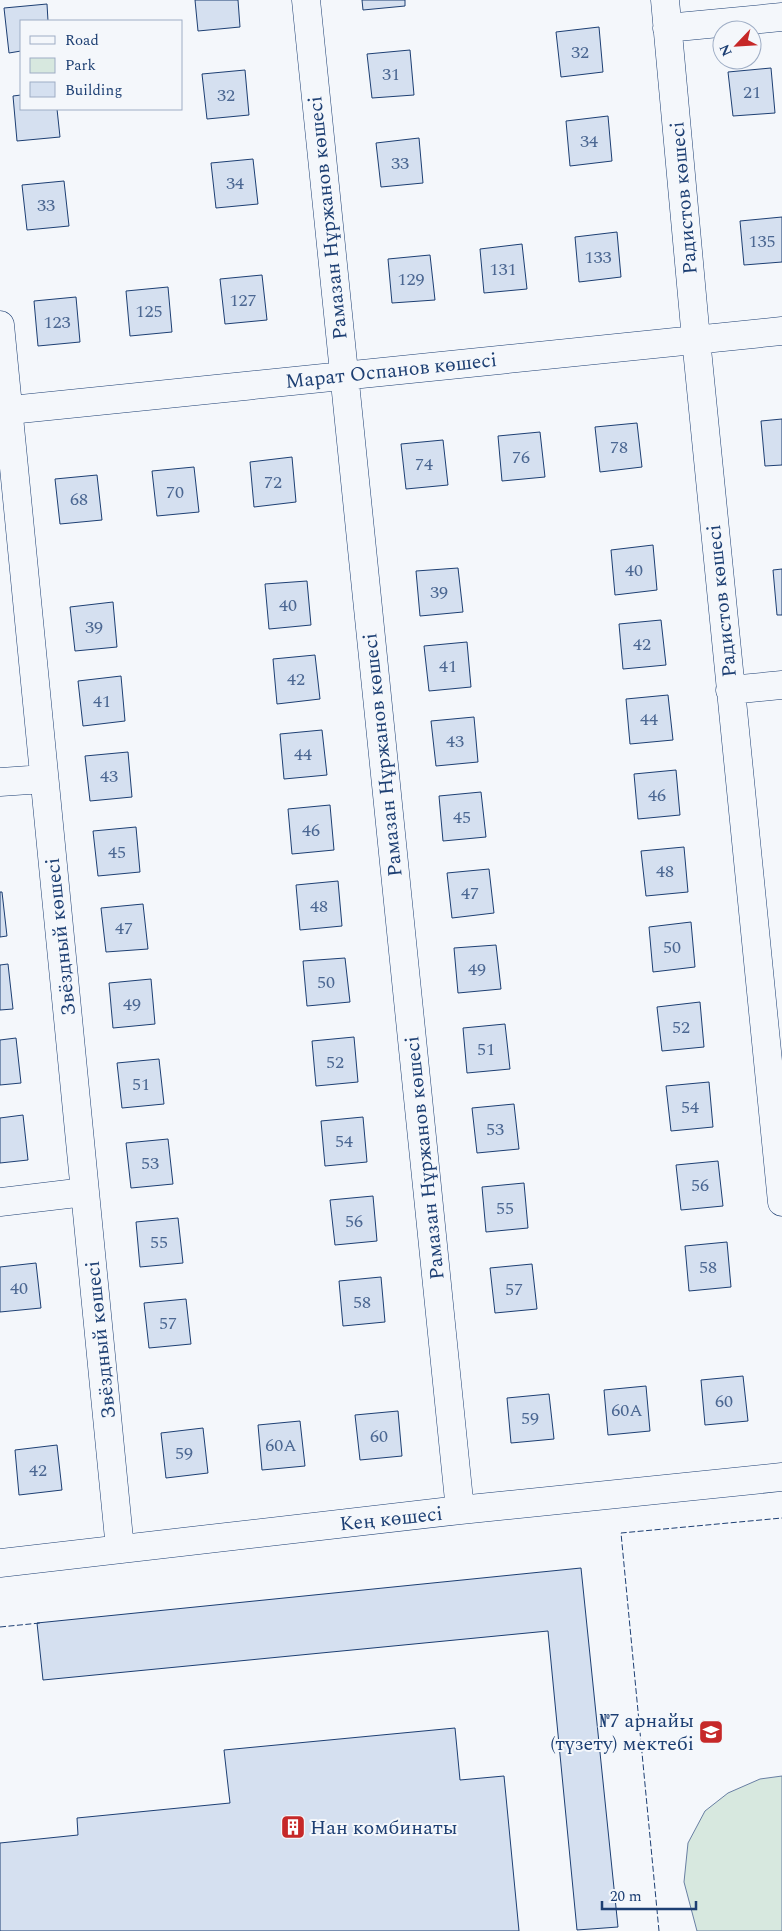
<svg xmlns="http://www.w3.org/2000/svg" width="782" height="1931" font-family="Spectral,serif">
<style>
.green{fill:#d7e8df;stroke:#687fa3}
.building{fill:#d5e0f0;stroke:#1d3f73}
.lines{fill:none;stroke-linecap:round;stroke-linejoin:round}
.minor-casing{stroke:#1d3f73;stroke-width:29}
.minor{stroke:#f4f7fb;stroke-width:28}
.fence{stroke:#1d3f73;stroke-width:1;stroke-dasharray:6 2.5;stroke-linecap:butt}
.labels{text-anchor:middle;stroke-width:4;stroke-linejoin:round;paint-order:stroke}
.number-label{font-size:18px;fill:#4b6792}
.street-label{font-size:20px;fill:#1d3f73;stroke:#f4f7fb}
.poi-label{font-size:20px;fill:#1d3f73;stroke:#f4f7fb;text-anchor:end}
</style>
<rect width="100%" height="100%" fill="#f4f7fb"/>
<path class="green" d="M782 1776V1931H697L684 1882 688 1843 705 1811 728 1793 760 1779Z"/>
<path class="building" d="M195 0H238L240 27 198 31Z
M362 0H405V6L363 10Z
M47 4 48 21H21V51L9 53 4 8Z
M599 27 603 72 561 77 556 32Z
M410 50 414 95 372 98 367 54Z
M771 68 775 113 733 116 728 72Z
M245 70 249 115 207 119 202 74Z
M21 95V109H57L60 137 17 141 13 96Z
M608 116 612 161 570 166 566 121Z
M419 138 423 183 381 187 376 143Z
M253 159 258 204 216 208 211 163Z
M64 181 69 226 27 230 22 185Z
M782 217V262L744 265 740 221Z
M617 232 621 277 579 282 575 237Z
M522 244 527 289 484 293 480 249Z
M430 255 435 300 392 303 388 259Z
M262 275 267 320 225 324 220 279Z
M168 287 172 332 130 336 126 291Z
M76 297 80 342 38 346 34 301Z
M782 419V465L765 466 761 421Z
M637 423 642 467 600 472 595 427Z
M540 432 545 477 502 481 498 436Z
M443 440 448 485 406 489 401 444Z
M292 457 296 502 254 507 250 462Z
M194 467 199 512 157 516 152 471Z
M97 475 102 520 60 524 55 479Z
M653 545 657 590 615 595 611 550Z
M458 568 463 612 420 616 416 571Z
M782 569V615H777L773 570Z
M307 581 311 625 269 629 265 584Z
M113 602 117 647 75 651 70 607Z
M661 620 666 665 623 669 619 624Z
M467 642 471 687 429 691 424 646Z
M315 655 320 699 277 704 273 659Z
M121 676 125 721 83 726 78 681Z
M668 695 673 740 630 744 626 699Z
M474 717 478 762 436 766 431 721Z
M322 730 327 775 284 779 280 734Z
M128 752 132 797 90 801 85 756Z
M676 770 680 815 638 819 634 774Z
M481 792 486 837 443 841 439 796Z
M330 805 334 850 292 854 288 809Z
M136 827 140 872 98 876 93 831Z
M684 847 688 892 646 896 641 851Z
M489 869 494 913 452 918 447 873Z
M338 881 342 926 300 930 296 885Z
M0 892H2L7 936 0 937Z
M143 904 148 949 106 952 101 908Z
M691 922 695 967 653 972 649 927Z
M496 945 501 989 458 993 454 948Z
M345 958 350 1002 307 1006 303 961Z
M8 964 13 1009 0 1010V965Z
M151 979 155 1024 113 1028 109 983Z
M700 1002 704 1047 662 1051 657 1007Z
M505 1024 510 1069 467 1073 463 1028Z
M354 1037 358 1082 316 1086 312 1041Z
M16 1038 21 1083 0 1085V1040Z
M159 1059 164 1104 122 1108 117 1063Z
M709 1082 713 1127 671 1131 666 1086Z
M514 1104 519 1149 477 1153 472 1108Z
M23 1115 28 1160 0 1163V1118Z
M363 1117 367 1162 325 1166 321 1121Z
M168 1139 173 1184 131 1188 126 1143Z
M718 1161 723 1206 681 1210 676 1165Z
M524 1183 528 1228 486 1232 482 1187Z
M373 1196 377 1241 335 1245 330 1200Z
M178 1218 183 1263 140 1267 136 1222Z
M727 1242 731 1287 689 1291 685 1246Z
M36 1263 41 1308 0 1312V1267Z
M532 1264 537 1309 495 1313 490 1268Z
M381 1277 385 1322 343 1326 339 1281Z
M186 1299 191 1344 149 1348 144 1303Z
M743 1376 748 1421 705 1425 701 1380Z
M646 1386 650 1431 608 1435 604 1390Z
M549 1394 554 1439 511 1443 507 1398Z
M398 1411 402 1456 360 1460 355 1415Z
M300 1421 305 1466 262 1470 258 1425Z
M203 1428 208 1473 166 1478 161 1433Z
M57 1445 62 1490 19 1495 15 1450Z
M581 1568 618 1927 577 1930 548 1631 43 1680 37 1623Z
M455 1728 460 1780 504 1776 519 1931H0V1843L78 1835 77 1818 230 1803 224 1750Z"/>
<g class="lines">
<defs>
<path id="minor" d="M306 0 460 1510
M665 0 696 339 782 1202
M667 28 782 17
M0 325 120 1549
M0 411 782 331
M730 690 782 685
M0 782 44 779
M0 1202 85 1192
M0 1563 460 1510 782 1477"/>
</defs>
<use href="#minor" class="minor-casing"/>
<use href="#minor" class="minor"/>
<path class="fence" d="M0 1627 40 1623
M659 1931 621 1533 782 1518"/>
</g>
<defs>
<symbol id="school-square" viewBox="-11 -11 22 22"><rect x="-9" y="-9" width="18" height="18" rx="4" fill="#c62828" stroke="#f4f7fb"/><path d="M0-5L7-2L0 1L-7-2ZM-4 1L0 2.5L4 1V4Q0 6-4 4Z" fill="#fff"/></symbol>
<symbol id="building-square" viewBox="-11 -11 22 22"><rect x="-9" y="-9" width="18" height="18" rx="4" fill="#c62828" stroke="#f4f7fb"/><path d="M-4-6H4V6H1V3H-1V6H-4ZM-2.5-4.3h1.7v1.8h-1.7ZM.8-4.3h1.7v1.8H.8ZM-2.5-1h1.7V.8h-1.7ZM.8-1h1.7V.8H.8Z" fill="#fff"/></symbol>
</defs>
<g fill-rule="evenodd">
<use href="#school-square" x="697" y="1718" width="28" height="28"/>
<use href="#building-square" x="279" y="1813" width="28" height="28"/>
</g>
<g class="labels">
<g class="number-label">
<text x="580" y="58">32</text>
<text x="391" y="80">31</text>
<text x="752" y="98">21</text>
<text x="226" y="101">32</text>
<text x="589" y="147">34</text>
<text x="400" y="169">33</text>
<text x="235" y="189">34</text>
<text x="46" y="211">33</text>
<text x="762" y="247">135</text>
<text x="598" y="263">133</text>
<text x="503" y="275">131</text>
<text x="411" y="285">129</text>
<text x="243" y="306">127</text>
<text x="149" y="317">125</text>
<text x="57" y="328">123</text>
<text x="619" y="453">78</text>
<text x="521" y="463">76</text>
<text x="424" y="470">74</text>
<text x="273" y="488">72</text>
<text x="175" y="498">70</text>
<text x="79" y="505">68</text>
<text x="634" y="576">40</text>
<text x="439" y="598">39</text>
<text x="288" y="611">40</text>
<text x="94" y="633">39</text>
<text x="642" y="650">42</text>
<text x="448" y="672">41</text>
<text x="296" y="685">42</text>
<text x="102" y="707">41</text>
<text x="649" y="725">44</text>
<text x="455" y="747">43</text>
<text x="303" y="760">44</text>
<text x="109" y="782">43</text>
<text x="657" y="801">46</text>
<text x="462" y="823">45</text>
<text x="311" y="836">46</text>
<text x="117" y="858">45</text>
<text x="665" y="877">48</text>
<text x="470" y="899">47</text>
<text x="319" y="912">48</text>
<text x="124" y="934">47</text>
<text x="672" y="953">50</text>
<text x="477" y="975">49</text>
<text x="326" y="988">50</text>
<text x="132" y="1010">49</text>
<text x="681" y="1033">52</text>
<text x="486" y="1055">51</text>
<text x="335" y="1068">52</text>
<text x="141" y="1090">51</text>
<text x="690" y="1113">54</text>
<text x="495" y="1135">53</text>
<text x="344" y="1147">54</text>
<text x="150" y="1169">53</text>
<text x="700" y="1191">56</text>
<text x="505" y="1214">55</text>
<text x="354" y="1227">56</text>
<text x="159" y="1248">55</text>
<text x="708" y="1273">58</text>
<text x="19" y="1294">40</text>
<text x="514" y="1295">57</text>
<text x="362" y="1308">58</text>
<text x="168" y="1329">57</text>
<text x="724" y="1407">60</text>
<text x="627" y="1416">60А</text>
<text x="530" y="1424">59</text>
<text x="379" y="1442">60</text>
<text x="281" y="1451">60А</text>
<text x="184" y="1459">59</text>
<text x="38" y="1476">42</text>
</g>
<g class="street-label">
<text transform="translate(683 198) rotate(-95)" y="7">Радистов көшесі</text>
<text transform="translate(327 218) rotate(-96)" y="7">Рамазан Нұржанов көшесі</text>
<text transform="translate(391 370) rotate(-6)" y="7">Марат Оспанов көшесі</text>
<text transform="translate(721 601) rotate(-96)" y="7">Радистов көшесі</text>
<text transform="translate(382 755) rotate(-96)" y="7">Рамазан Нұржанов көшесі</text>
<text transform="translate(60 937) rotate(-96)" y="7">Звёздный көшесі</text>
<text transform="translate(424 1158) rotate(-96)" y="7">Рамазан Нұржанов көшесі</text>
<text transform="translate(100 1340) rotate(-96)" y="7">Звёздный көшесі</text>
<text transform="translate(391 1518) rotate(-6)" y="7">Кең көшесі</text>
</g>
<g class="poi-label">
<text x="694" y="1727">№7 арнайы<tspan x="694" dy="23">(түзету) мектебі</tspan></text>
<text x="310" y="1834" text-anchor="start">Нан комбинаты</text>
</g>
</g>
<rect x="20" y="20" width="162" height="90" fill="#f4f7fb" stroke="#9eadc5"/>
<rect x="30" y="36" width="25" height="8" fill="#f4f7fb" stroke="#9eadc5"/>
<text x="65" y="45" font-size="15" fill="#1d3f73">Road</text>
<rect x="30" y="58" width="25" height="15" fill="#d7e8df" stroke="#9eadc5"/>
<text x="65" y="70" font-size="15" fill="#1d3f73">Park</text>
<rect x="30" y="82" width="25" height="15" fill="#d5e0f0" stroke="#9eadc5"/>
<text x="65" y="95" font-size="15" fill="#1d3f73">Building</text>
<g transform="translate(737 45) rotate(245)"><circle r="24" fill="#f4f7fb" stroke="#9eadc5"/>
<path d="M0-4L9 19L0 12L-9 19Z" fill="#c62828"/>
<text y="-8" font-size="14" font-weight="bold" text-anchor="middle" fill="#1d3f73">N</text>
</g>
<path d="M602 1901v8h94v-8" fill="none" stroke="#1d3f73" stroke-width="2.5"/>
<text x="610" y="1901" font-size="15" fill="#1d3f73" stroke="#f4f7fb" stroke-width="4" paint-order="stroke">20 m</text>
</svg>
